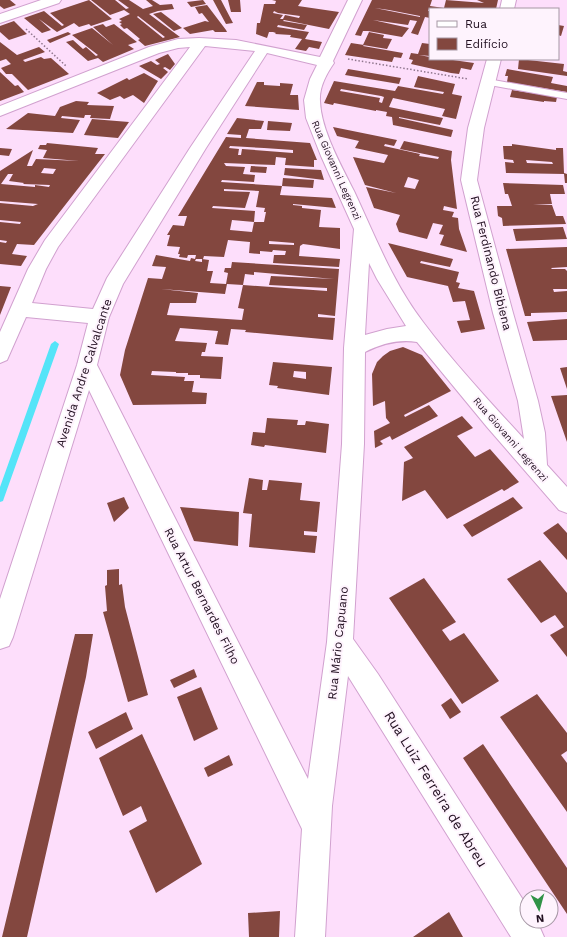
<svg xmlns="http://www.w3.org/2000/svg" width="567" height="937" font-family="'Work Sans',sans-serif">
<style>
.lines{fill:none;stroke-linecap:round;stroke-linejoin:round}
.stream{fill:#54e4f8;fill-rule:evenodd}
.building{fill:#83473f;fill-rule:evenodd}
.service-casing{stroke:#d1a1cf;stroke-width:2}
.minor-casing{stroke:#d1a1cf;stroke-width:2}
.path{stroke:#8f768d;stroke-width:1.5;stroke-dasharray:1.5 2;stroke-linecap:butt}
.service{fill:#fff;fill-rule:evenodd}
.minor{fill:#fff;fill-rule:evenodd}
.labels{text-anchor:middle;stroke-width:4;stroke-linejoin:round;paint-order:stroke}
.far-street-label{font-size:10px;fill:#200e1f;stroke:#fef3fd}
.street-label{font-size:12px;fill:#200e1f;stroke:#fef3fd}
.near-street-label{font-size:14px;fill:#200e1f;stroke:#fef3fd}
</style>
<rect width="100%" height="100%" fill="#fddefb"/>
<g class="lines">
<path class="stream" d="M55 341 59 344 4 498 3 501 0 502V487L51 344Z"/>
</g>
<path class="building" d="M0 0H10L16 5 4 9 0 6Z
M89 0 112 19 91 26 89 24 79 27 74 23 57 32 39 19 51 30 42 33 24 18 44 11 62 26 64 25 50 13Z
M91 0H115L126 9 129 8 118 0H129L143 9 153 6 146 0H152L160 5 172 4 174 9 158 11 149 14 180 37 145 46 138 40 140 39 127 28 124 29 120 25 122 24 119 22 122 21 119 19 130 14 124 10 110 15ZM138 16 165 37 163 38 137 17Z
M203 0 206 4 191 7 187 2Z
M213 0H221L233 23 226 24Z
M228 0H240L241 12H231Z
M272 0H302L298 6 339 12 329 29 284 20 283 21 307 25 304 30 278 25 277 27 309 32 305 39 322 42 319 49 309 47 306 51 295 49 302 39 290 37 291 35 275 34 276 33 273 32H269L267 38 256 34 257 23H260L264 4H275L276 1ZM274 11 278 13 300 16 299 18 285 15 283 19H280L283 15 273 13Z
M372 0H432L430 6 444 8 446 0 484 3 477 0H498L496 9 429 8 428 11H430V18L425 17 418 35 411 33 417 21 410 20 408 25 373 20 409 28 402 37 368 31H363L361 36 355 35ZM375 8 389 10 420 16V17Z
M207 5 226 30 227 32H215L213 30 190 34 183 28 205 21 209 22 202 13 199 14 195 7Z
M161 12 182 28 174 31 153 14Z
M14 21 27 34 9 40 0 32V26Z
M103 24 106 27 114 24 137 42 128 45 134 49 103 62 98 58 88 61 66 42 73 40 83 49 86 47 96 56 98 55 72 35 92 28 113 45 93 27Z
M558 25 564 26 561 36 558 35Z
M68 32 71 34 50 43 47 40Z
M369 32 384 35 383 38 392 39 387 49 363 45Z
M0 42 17 55 39 47 45 52 23 60 25 62 41 57 44 59 51 58 69 74 28 90 12 74H6L1 68 11 64 6 59 0 61Z
M351 43 364 45 363 46 403 53 401 58 394 57 392 62 345 55Z
M422 43 430 44V56L419 55 430 57V59L453 60 474 63 471 70 461 68 459 74 451 73 411 64 413 60 409 59 411 53 418 54Z
M168 54 175 64 170 70 165 67 163 68 168 72 161 79 139 66 151 61 157 65 160 64 155 60Z
M519 59 564 64 563 71 567 72V76L518 69Z
M348 69 401 78 399 84 345 75Z
M507 69 553 77 551 83 567 86V92L507 82 508 76H505Z
M0 72 15 86 18 85 24 92 0 101Z
M144 73 158 81 144 103 133 95 124 99 120 96 110 100 97 93 127 78 129 80Z
M418 76 455 84 452 94 462 96 456 119 442 116 445 109 393 98 389 107 443 118 440 125 399 117V118L453 130 451 137 393 125 392 117 386 116 387 112 376 110V111L334 103 333 105 324 103 334 81 395 91 398 86 443 94 444 92 414 87ZM341 89 381 96 384 97 382 103 379 102 380 98 340 91Z
M257 82H264V85L280 86V83L293 84 290 95H298L299 110 245 106Z
M512 90 557 97 556 102 544 101V102L510 97Z
M76 101 89 102 87 105 114 106 110 119 90 118 91 115H85L84 118 62 116 61 118 80 120 73 133 6 129 28 113 55 116 60 107Z
M237 118 264 121 261 129H249L246 138 310 143 317 160H314V167L285 165 286 158 276 157 275 165 224 163 226 166 245 167 243 174 255 175 254 182 222 180 221 182 282 186 283 178 314 180 313 188 282 186 280 195 332 198 336 208 293 204V205L302 206V208L321 210 319 227 340 228V249L303 244 300 246 299 256 340 259 339 267 273 263 274 255H285L286 251 273 250 272 252 260 251V254L249 253 250 242 228 240 224 257 204 256 203 259H196L195 261 202 262V259L209 260 207 271H213L210 283 226 284 228 273 224 272 225 268H231L232 262 339 269 335 316 318 314V317L335 318 333 340 245 332 246 330 231 329 228 345 215 344 218 331 180 328 175 341 207 343 205 352H202L201 356 223 357 221 379 200 378V375H188V373H176V372L152 371 151 375 185 377 184 381H194L192 392 207 393 206 404 133 405 120 375 125 350 148 278 162 279 166 267 152 266 156 255 190 261 191 258 195 259 196 255H188L187 258 179 257 180 254H178L180 247 167 246 170 235H167L173 225 184 226 187 216H178L226 137 241 138V135L227 134ZM230 146 264 148 293 150V153L242 149 241 155H238L239 149 229 148ZM224 189 259 191 256 207 265 208 264 212H266L264 222H254L252 232 230 230 232 220 254 222 255 211 212 208 213 206 245 208 250 192 224 191ZM269 241 294 243V245L269 244ZM254 272 334 279 271 276 269 285 327 288V291L243 285 238 308 244 309 242 320 167 315 170 303H196L198 293 161 289 225 294 227 284 243 285 245 274 254 275Z
M92 119 129 122 118 138 84 135Z
M268 121 292 123 290 131 267 130Z
M333 127 397 140 394 146 385 144 384 146 420 154 419 156 438 159 439 157 400 149 404 141 452 151 451 160 457 209 444 206 443 210 454 212 452 217 458 218 459 229 467 252 440 245 444 235 439 234 443 225 433 223 427 239 399 232 396 224 400 215 374 208 366 187 396 193 365 185 353 157 384 163 388 155 355 148 359 141 337 136ZM408 177 419 180 415 189 404 187Z
M47 143 98 148 95 154H105L34 245 17 244 12 254 27 256 21 266 0 264V242L6 243 7 241 0 240V222L20 224 21 222 0 220V203L33 206 38 204 0 201V171L33 150 27 166H32L36 159 79 161 43 158 47 150 38 149 40 145H46ZM44 168 56 169 53 174 41 173ZM8 174H13L9 181 24 183 23 184 50 185 49 187 35 185V187L1 184Z
M512 144 556 150V148H563L564 173 567 174V183H565L564 174 506 173 505 162 514 163 513 160 504 159 503 146H512ZM526 160 552 162 553 164 527 163Z
M0 148 12 149 9 156 0 155Z
M251 166 267 167 266 173 250 172Z
M285 168 321 170 324 180 284 175Z
M503 183 563 185 565 194H550L552 204H533L552 205 556 216H563L566 224 503 226 502 218 498 216 497 206H512L508 194H505Z
M563 227 567 239 516 241 513 229Z
M388 243 453 259 450 267 421 261 420 263 459 272 456 282 460 283 458 288 474 291 485 329 461 333 457 321 470 320 465 301 453 302 448 286 407 277Z
M567 247V267L551 268 552 269H565L567 271V289H553L554 292 567 291V312L531 313V316H525L506 249Z
M0 286 11 287 0 315Z
M567 319V340L533 341 527 322Z
M403 347 422 355 451 391 404 415 405 417 429 405 438 416 392 440 390 436 380 441 383 444 375 448 374 431 390 423 386 418 385 401 373 406 372 374 377 362 383 356 390 351Z
M273 362 332 367 329 395 277 388 278 386 269 385ZM294 371 306 372V379L293 377Z
M567 367V389L560 368Z
M567 395V442L551 396Z
M462 416 473 428 457 436 475 457 490 449 519 482 504 491 502 489 447 519 425 490 402 501 404 462 413 458 404 447Z
M267 418 298 420 297 425H305L306 421 329 424 326 453 265 445 264 447 251 445 253 432 265 433Z
M249 478 263 480 262 490H267L269 480 302 483 300 500 320 502 317 532 304 531V535L317 536 315 553 249 547 252 514 243 513Z
M124 497 129 508 114 522 107 503Z
M513 497 523 508 472 537 463 525Z
M180 507 239 512 238 546 194 541Z
M558 523 567 533V560L543 533Z
M540 560 567 593V657L550 635 564 627 555 615 541 623 507 579Z
M119 569V585L122 584 125 607 148 695 128 702 103 612 107 611 105 586 107 585V570Z
M424 578 456 622 442 630 450 641 464 633 499 681 462 704 389 598Z
M75 634H93L86 677 27 937H2Z
M194 669 197 677 174 688 170 680Z
M201 687 218 729 194 741 177 697Z
M537 694 567 733V751L561 755 567 763V812L500 717Z
M451 698 461 712 450 719 441 705Z
M126 712 133 729 96 749 88 732Z
M142 734 202 864 156 893 129 831 147 821 141 806 123 816 99 758Z
M483 744 567 868V914L463 758Z
M229 755 233 765 208 777 204 768Z
M280 911 279 937H249L248 913Z
M449 912 463 937H413Z"/>
<g class="lines">
<defs>
<path id="service" d="M488 79 567 93V99L484 84 483 82Z"/>
<path id="minor" d="M41 0H61L59 3 0 23V14Z
M348 0H362L333 61 334 63C327 73 319 87 320 101 321 130 341 165 354 191 375 236 393 283 423 322 453 362 490 402 524 439L518 401 493 313 461 180 468 128 487 59H501L484 128 477 180 513 313 538 401 545 433 547 465 567 487V513L559 510 487 427 417 342C398 339 381 344 365 352L364 444 353 639 378 674 527 906V921H537L544 937H511L348 676 332 806 325 937H295L302 829 89 390 13 637 9 646 0 649V599L77 365 88 323 26 317 7 360 0 363V332L28 269 45 240 190 47 178 48 159 53 0 116V106L149 47 178 39 199 38 236 40 320 57ZM205 46 255 51 190 148 107 278 93 309 32 303 46 269 58 247ZM267 53 317 65 310 79 304 100 306 118 321 156 354 229 344 348 342 444 327 642 308 779 97 365 109 317 123 284 206 148ZM369 263 377 279 406 326 387 329 365 335Z
M502 0H516L514 9H500Z"/>
</defs>
<use href="#service" class="service-casing"/>
<use href="#minor" class="minor-casing"/>
<path class="path" d="M26 29 66 66
M348 59 468 79"/>
<use href="#service" class="service"/>
<use href="#minor" class="minor"/>
</g>
<g class="labels">
<g class="far-street-label">
<text transform="translate(337 170) rotate(66)" y="4">Rua Giovanni Legrenzi</text>
<text transform="translate(511 439) rotate(49)" y="4">Rua Giovanni Legrenzi</text>
</g>
<g class="street-label">
<text transform="translate(491 263) rotate(76)" y="4">Rua Ferdinando Bibiena</text>
<text transform="translate(84 373) rotate(-72)" y="4">Avenida Andre Calvalcante</text>
<text transform="translate(202 596) rotate(63)" y="4">Rua Artur Bernardes Filho</text>
<text transform="translate(338 643) rotate(-84)" y="4">Rua Mário Capuano</text>
</g>
<g class="near-street-label">
<text transform="translate(436 789) rotate(58)" y="5">Rua Luiz Ferreira de Abreu</text>
</g>
</g>
<rect x="429" y="8" width="130" height="52" fill="#fef3fd" stroke="#a597a4"/>
<rect x="437" y="21" width="20" height="6" fill="#ffffff" stroke="#a597a4"/>
<text x="465" y="28" font-size="12" fill="#200e1f">Rua</text>
<rect x="437" y="38" width="20" height="12" fill="#83473f" stroke="#a597a4"/>
<text x="465" y="48" font-size="12" fill="#200e1f">Edifício</text>
<g transform="translate(539 909) rotate(174)"><circle r="19" fill="#fef3fd" stroke="#a597a4"/>
<path d="M0-3L7 15L0 10L-7 15Z" fill="#309347"/>
<text y="-6" font-size="11" font-weight="bold" text-anchor="middle" fill="#200e1f">N</text>
</g>
</svg>
